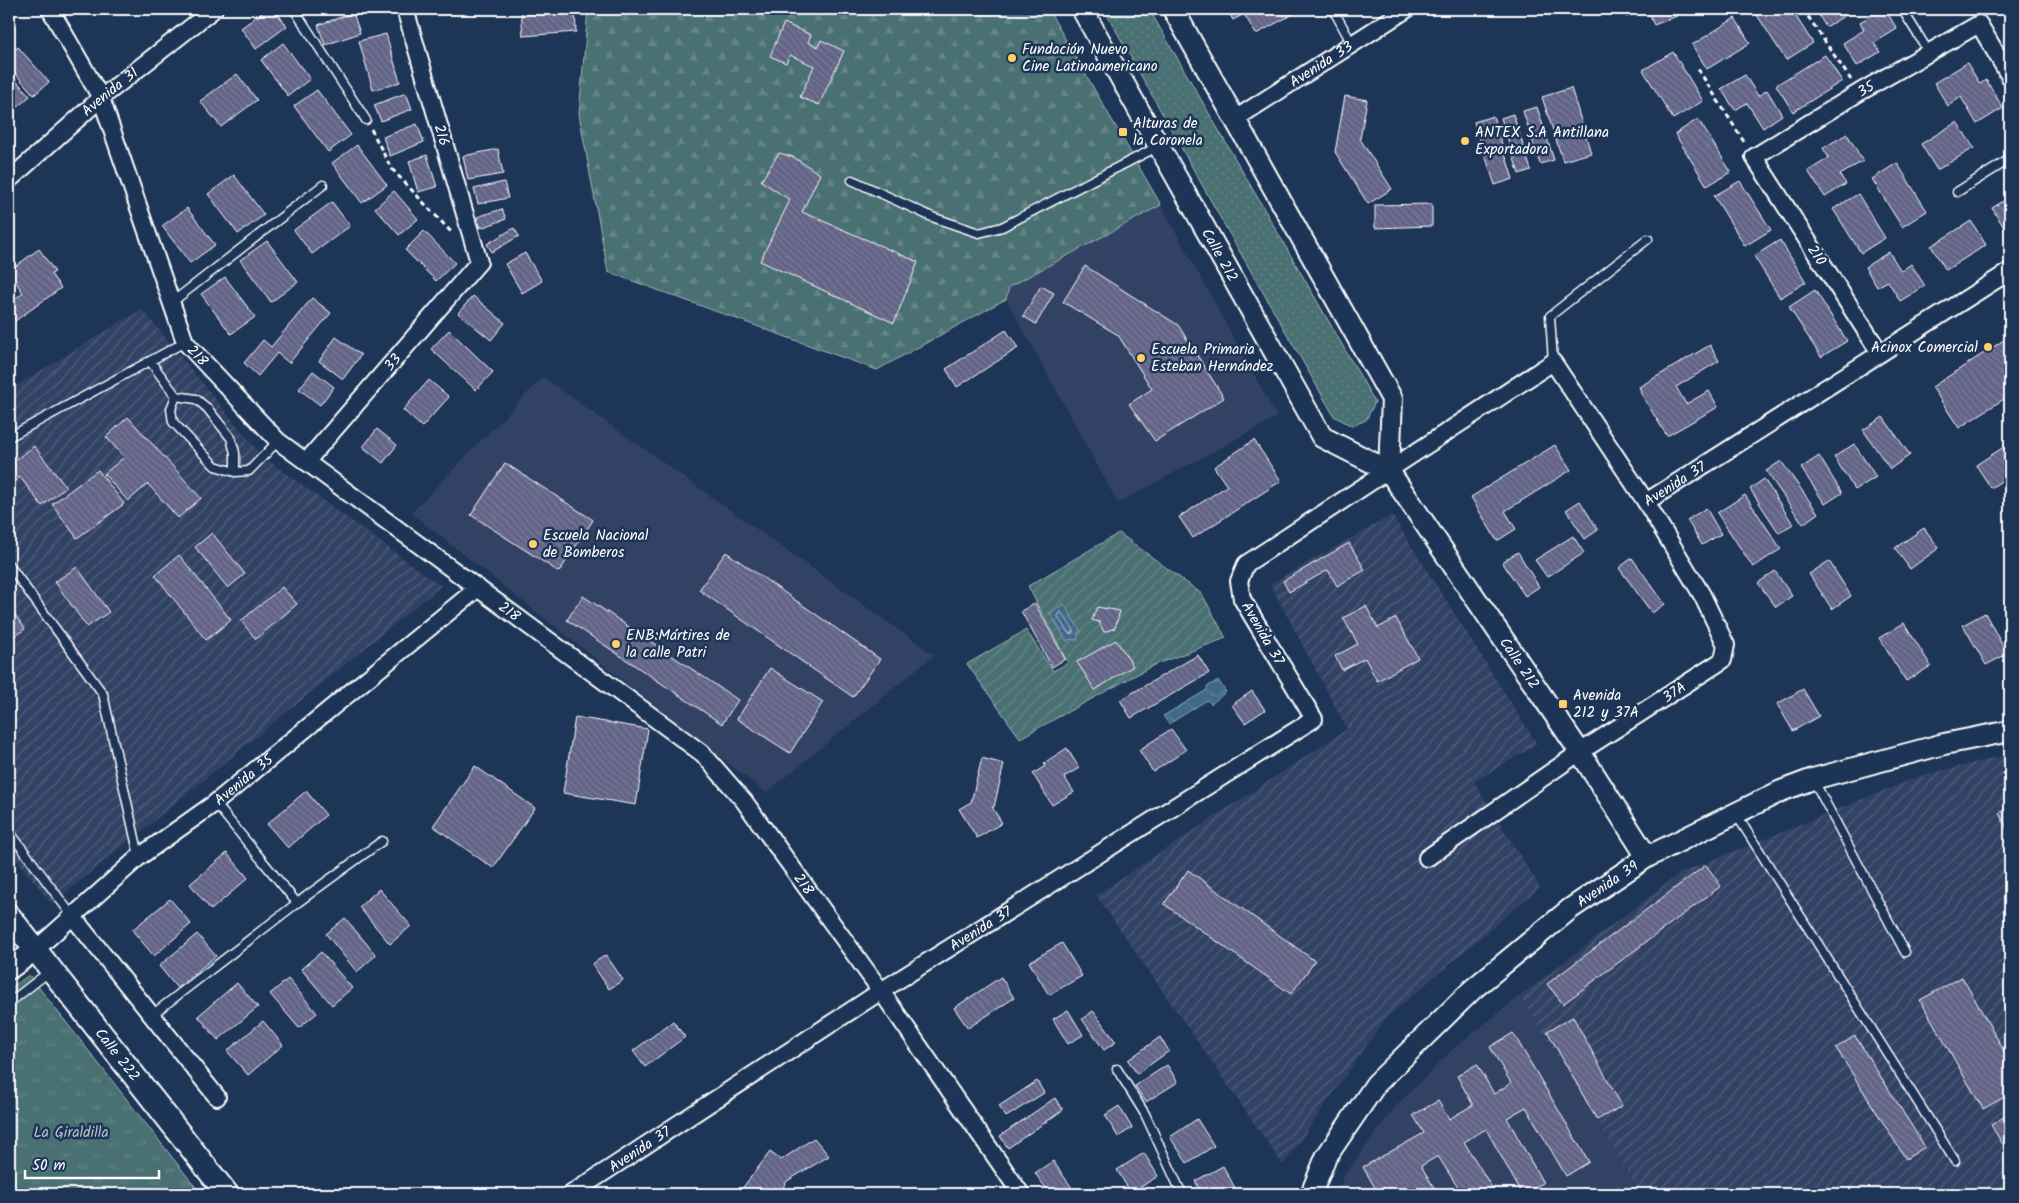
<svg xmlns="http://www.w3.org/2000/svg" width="2019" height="1203" font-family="Kalam,sans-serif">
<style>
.built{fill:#324365}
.industrial{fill:url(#industrial-furrows)}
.grass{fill:url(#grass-dots);stroke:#a4b8b8}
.forest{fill:url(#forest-firs);stroke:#a4b8b8}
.park{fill:url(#park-tufts);stroke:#a4b8b8}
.garden{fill:url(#garden-furrows);stroke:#a4b8b8}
.pitch{fill:#4a7072;stroke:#a4b8b8}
.water{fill:url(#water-waves);stroke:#8ca4b8}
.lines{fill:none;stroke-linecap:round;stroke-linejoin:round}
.shore{stroke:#b3c3cf;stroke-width:1}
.building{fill:url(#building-back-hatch);stroke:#fff}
.service-casing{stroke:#fff;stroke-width:11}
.minor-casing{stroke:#fff;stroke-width:20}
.tertiary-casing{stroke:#fff;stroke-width:24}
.secondary-casing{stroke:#fff;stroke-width:26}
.path{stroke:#fff;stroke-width:3;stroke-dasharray:5 4;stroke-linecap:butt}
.service{stroke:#1d3557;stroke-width:8}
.minor{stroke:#1d3557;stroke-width:16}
.tertiary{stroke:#1d3557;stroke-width:20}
.secondary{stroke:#1d3557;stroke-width:22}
.poi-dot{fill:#ffd166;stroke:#1d3557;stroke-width:2}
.labels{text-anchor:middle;stroke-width:5;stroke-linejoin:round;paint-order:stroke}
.poi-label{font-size:15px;fill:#fff;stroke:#1d3557;text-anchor:start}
.street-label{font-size:15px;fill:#fff;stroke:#1d3557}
.park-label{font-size:15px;fill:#b7c6c7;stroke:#1d3557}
</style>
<defs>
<pattern id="industrial-furrows" width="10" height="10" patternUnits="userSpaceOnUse" patternTransform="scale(1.25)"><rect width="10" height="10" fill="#324365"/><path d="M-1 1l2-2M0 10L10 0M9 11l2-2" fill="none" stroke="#515f7c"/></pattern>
<pattern id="grass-dots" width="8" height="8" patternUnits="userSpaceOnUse" patternTransform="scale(1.25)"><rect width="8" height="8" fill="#4a7072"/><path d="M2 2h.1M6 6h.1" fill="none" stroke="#658587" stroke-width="1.8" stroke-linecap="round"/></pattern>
<pattern id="forest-firs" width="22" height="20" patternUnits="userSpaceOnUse" patternTransform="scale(1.25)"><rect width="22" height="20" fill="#4a7072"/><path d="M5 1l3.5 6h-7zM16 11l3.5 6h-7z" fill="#658587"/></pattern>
<pattern id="park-tufts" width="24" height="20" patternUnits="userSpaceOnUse" patternTransform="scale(1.25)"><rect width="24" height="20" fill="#4a7072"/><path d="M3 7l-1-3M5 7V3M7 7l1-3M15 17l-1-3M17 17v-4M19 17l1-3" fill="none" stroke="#658587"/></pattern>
<pattern id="garden-furrows" width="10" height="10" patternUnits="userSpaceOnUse" patternTransform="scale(1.25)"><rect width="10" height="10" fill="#4a7072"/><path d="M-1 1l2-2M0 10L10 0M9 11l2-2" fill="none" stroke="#658587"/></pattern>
<pattern id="water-waves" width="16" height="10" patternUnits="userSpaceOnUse" patternTransform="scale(1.25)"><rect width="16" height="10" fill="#406888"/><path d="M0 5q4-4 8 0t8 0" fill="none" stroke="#5d7f9a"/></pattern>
<pattern id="building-back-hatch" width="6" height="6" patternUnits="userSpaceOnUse" patternTransform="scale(1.25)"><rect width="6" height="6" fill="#626487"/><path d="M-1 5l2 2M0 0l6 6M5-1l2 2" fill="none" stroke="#7a7b99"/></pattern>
</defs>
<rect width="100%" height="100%" fill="#1d3557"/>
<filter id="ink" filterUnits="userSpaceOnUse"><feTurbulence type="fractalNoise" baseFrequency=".02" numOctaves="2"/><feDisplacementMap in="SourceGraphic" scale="10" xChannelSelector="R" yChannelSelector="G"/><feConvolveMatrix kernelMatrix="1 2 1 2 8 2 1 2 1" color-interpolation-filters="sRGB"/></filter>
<g filter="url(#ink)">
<path class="built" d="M1161 205 1277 417 1118 503 1006 299 1009 287Z
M543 377 934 655 766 793 411 513Z
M1520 996 1641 1194H1337L1344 1176 1395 1107 1454 1048Z"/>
<path class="industrial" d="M142 309 262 456 441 586 52 904 9 850V390Z
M1392 515 1537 744 1474 782 1540 887 1385 1019 1283 1165 1096 895 1347 729 1270 584Z
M2010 754V1194H1641L1520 996 1680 873 1920 776Z"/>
<path class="grass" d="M1104 9H1149L1375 402 1366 420 1352 426 1334 416 1225 226Z"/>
<path class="forest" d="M588 9H1048L1161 205 1009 287 1006 299 877 370 608 272 579 114Z"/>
<path class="park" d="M29 975 201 1194H9V989Z"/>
<path class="garden" d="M1119 533 1202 594 1226 638 1154 665 1020 738 967 664 1026 630 1053 671 1068 663 1028 586Z"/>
<path class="pitch" d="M1619 1186 1625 1194H1603Z"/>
<path class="water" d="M1064 604 1081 632 1078 634 1077 640 1070 639 1067 641 1050 613Z
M1218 680 1226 692 1211 704 1207 700 1169 724 1163 716 1207 690V687Z"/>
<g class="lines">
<path class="shore" d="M1061 612 1074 630 1072 634 1068 633 1058 617Z"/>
</g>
<path class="building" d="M267 9H274L287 26 256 49 241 28Z
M521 9H575L576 32 523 36Z
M1227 9H1293L1295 13 1256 34 1244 14 1233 20Z
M1623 9H1645L1626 17Z
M1647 9H1674L1677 16 1654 25Z
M1761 9H1791L1813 43 1786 60 1755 12Z
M1815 9H1853L1854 10 1826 27Z
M1882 9H1885L1897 29 1874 43 1880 52 1857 66 1843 43 1864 30 1860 22Z
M353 13 360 33 325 45 318 25Z
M1735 18 1750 43 1707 69 1692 45Z
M2010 20V31L2005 23Z
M784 23 811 35 808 42 818 47 821 40 844 51 819 105 800 97 814 66 790 55 786 63 770 56Z
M386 34 400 82 373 90 359 41Z
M283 43 310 79 288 96 261 60Z
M18 47 49 82 34 95 9 66V55Z
M1673 52 1703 101 1673 119 1643 70Z
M1825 55 1842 81 1793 112 1776 85Z
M1967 63 1980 84 1986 80 2003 108 1977 124 1961 97 1948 106 1934 83Z
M9 73 30 96 14 110 9 104Z
M237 74 257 100 221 127 200 101Z
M1745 75 1758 96 1767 90 1782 115 1763 128 1747 103 1735 110 1721 89Z
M1571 88 1591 153 1563 161 1542 97Z
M317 90 351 135 328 152 294 106Z
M406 93 412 109 381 121 374 105Z
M1345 96 1367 100 1360 139 1392 189 1368 204 1335 152Z
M1537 107 1554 160 1540 164 1523 111Z
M1513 114 1531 170 1519 174 1501 118Z
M1493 116 1513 179 1495 185 1474 122Z
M1698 119 1731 172 1707 186 1675 134Z
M1957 122 1974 148 1937 170 1921 144Z
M417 124 424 142 390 156 383 137Z
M1847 134 1863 161 1840 175 1846 184 1825 197 1808 171 1829 158 1823 148Z
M357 145 387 185 362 203 332 163Z
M498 149 503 174 468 180 463 156Z
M779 153 793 157 820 174 802 212 918 262 894 323 760 261 790 200 761 181Z
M427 155 437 187 418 192 409 161Z
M1897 163 1927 211 1902 227 1872 179Z
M234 175 264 215 238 234 208 194Z
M1740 181 1771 230 1745 246 1714 196Z
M504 182 508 198 478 204 474 189Z
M394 191 418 219 399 235 375 208Z
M1858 194 1885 238 1861 253 1833 209Z
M2010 197V233L2008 234 1992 208Z
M332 202 350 226 312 254 294 230Z
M1432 204V226L1375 228V205Z
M187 208 215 245 190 263 162 226Z
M502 209 506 219 481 228 477 217Z
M1971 221 1986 245 1946 270 1931 246Z
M514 228 519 236 492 252 487 244Z
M424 231 455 263 436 281 405 250Z
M1780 240 1806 282 1780 298 1754 256Z
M267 241 298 282 271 302 240 260Z
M39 249 55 272 51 274 61 288 15 321 9 313V303L23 293 9 271Z
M1889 252 1901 271 1911 264 1925 286 1900 301 1888 281 1877 287 1865 267Z
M525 253 542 281 522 293 505 264Z
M1085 266 1178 325 1224 398 1155 441 1129 404 1152 389 1118 335 1063 302Z
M225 277 255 317 231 334 201 294Z
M1041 286 1054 293 1036 324 1023 316Z
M1815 290 1847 341 1821 357 1789 307Z
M473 296 505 323 491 340 458 313Z
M312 298 331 313 289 363 277 353 258 376 244 363 263 340 271 347Z
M449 330 493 372 476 390 431 349Z
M1006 330 1018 348 957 387 946 369Z
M2010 336V395L1959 428 1932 387Z
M336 337 361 355 343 379 319 361Z
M1710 345 1719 361 1676 387 1686 404 1709 391 1718 407 1667 436 1640 392 1641 391 1639 387Z
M313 371 334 387 320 405 299 389Z
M429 380 449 397 422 427 403 410Z
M128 417 201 498 178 518 148 484 128 501 104 474 124 457 106 437Z
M1883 417 1910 455 1890 469 1863 430Z
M377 429 397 445 383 463 363 447Z
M1254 440 1281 481 1193 538 1179 517 1227 486 1214 467Z
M2010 443V475L1991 488 1976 465Z
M1854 444 1876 477 1855 490 1834 457Z
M1555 445 1571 470 1505 511 1516 529 1497 541 1471 497Z
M34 446 66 487 42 506 20 477 9 486V465Z
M1819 456 1842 493 1825 504 1801 468Z
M1781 461 1818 513 1803 524 1766 471Z
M505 463 593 520 559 572 471 515Z
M98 470 124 504 77 538 52 504Z
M1764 479 1793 524 1779 533 1750 489Z
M1745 495 1781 549 1753 567 1717 513Z
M1580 501 1598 530 1585 539 1566 510Z
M1706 508 1721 534 1702 545 1687 520Z
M1924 528 1939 548 1910 569 1895 548Z
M212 533 245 574 228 588 195 547Z
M1573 536 1584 553 1547 577 1535 560Z
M1349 543 1365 570 1337 586 1328 570 1289 592 1283 581Z
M726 552 880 659 853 697 699 590Z
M1518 552 1539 587 1525 596 1502 562Z
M179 555 231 620 206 640 155 575Z
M1632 558 1665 604 1652 613 1619 568Z
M1829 561 1851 596 1832 609 1809 574Z
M77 567 109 612 87 627 55 582Z
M1775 571 1792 596 1776 607 1758 583Z
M282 587 297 604 256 639 241 621Z
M583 596 738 700 722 724 567 620Z
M1035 603 1065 659 1052 667 1021 611Z
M9 606 25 629 9 640Z
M1366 606 1378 628 1396 618 1418 658 1377 681 1365 658 1342 670 1335 656 1358 644 1343 618Z
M1097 607 1120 611 1115 628 1104 632 1099 622 1092 620Z
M1985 613 2007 654 1986 665 1963 625Z
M1904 623 1931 666 1906 681 1879 638Z
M1116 640 1133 666 1095 690 1077 662Z
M1198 655 1209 673 1131 718 1120 700Z
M770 668 823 702 790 753 737 719Z
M1803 689 1819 716 1793 731 1777 704Z
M1252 691 1265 710 1245 723 1232 705Z
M575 717 648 729 636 805 563 793Z
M1171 729 1186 750 1153 772 1139 750Z
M1067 748 1079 768 1064 777 1074 792 1052 805 1033 774 1045 766 1044 763Z
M982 758 1004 764 994 807H992L1002 823 977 838 959 809 971 802Z
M475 766 535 808 493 868 433 826Z
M306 791 326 815 288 848 267 824Z
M2010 807V835L1999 813Z
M227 853 248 878 211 910 190 884Z
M1706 865 1721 886 1563 1004 1547 984Z
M1188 870 1315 961 1291 994 1164 904Z
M379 889 411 926 390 944 359 907Z
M170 899 191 924 154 956 132 930Z
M345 918 376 955 357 972 326 934Z
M197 934 216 956 177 988 159 966Z
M1062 943 1082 976 1049 995 1029 962Z
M321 952 352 988 332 1005 301 969Z
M606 955 623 980 609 989 592 964Z
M1001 977 1014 998 968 1028 954 1008Z
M1962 977 2010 1061V1094L1983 1109 1920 1000Z
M288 979 317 1013 299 1028 270 994Z
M237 983 258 1007 218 1040 198 1016Z
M1068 1010 1083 1035 1068 1044 1053 1019Z
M1093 1011 1116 1042 1104 1050 1082 1019Z
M1573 1017 1622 1106 1597 1120 1547 1031Z
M263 1021 283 1045 248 1075 227 1051Z
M673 1021 685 1037 645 1067 633 1051Z
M1513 1033 1589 1162 1566 1176 1526 1107 1507 1118 1543 1183 1522 1194 1486 1129 1464 1142 1496 1194H1462L1438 1156 1421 1166 1438 1194H1375L1377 1191 1363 1167 1424 1133 1413 1115 1438 1101 1449 1119 1473 1105 1457 1076 1477 1064 1494 1094 1511 1083 1490 1047Z
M1855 1036 1925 1147 1906 1159 1836 1048Z
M1160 1037 1169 1051 1137 1074 1128 1060Z
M1167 1065 1178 1082 1146 1102 1135 1086Z
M1037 1081 1044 1093 1006 1117 999 1106Z
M1055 1098 1063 1110 1008 1148 1000 1136Z
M1119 1106 1132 1128 1118 1137 1105 1115Z
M2010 1113V1156L1991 1125Z
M1197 1119 1214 1146 1187 1163 1170 1137Z
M814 1138 829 1156 787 1181 779 1194H747L741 1190 770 1152 781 1160Z
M1144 1153 1158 1176 1131 1193 1117 1170Z
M1053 1161 1072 1188 1063 1194H1050L1035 1173Z
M1223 1166 1235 1188 1224 1194H1202L1195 1181Z"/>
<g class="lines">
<defs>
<path id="service" d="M294 9 366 120
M1333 9 1352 44
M1902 9 1930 54
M852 180 932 217 979 233 1002 227 1157 147
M1957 192 2010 159
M171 303 323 185
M150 361 176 396 171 409 173 422 215 466 235 472 249 471 278 441
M1553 362 1550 316 1648 239
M176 396 196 399 207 408 231 438 235 453V472
M9 437 185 342
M9 565 103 694 139 856
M1814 781 1905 952
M215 803 297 903
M1736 814 1955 1161
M9 831 73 917
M9 1003 50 971
M152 1015 297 903 382 841
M1117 1069 1145 1114 1182 1194"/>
<g id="minor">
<path id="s1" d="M50 9 101 98 185 342 278 441 703 754 744 801 881 991 1021 1194"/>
<path id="s2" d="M1235 119 1407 9"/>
<path id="s3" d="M9 180 101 98 214 9"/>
<path id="s4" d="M1880 353 1754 157 1860 92 1979 24 2010 77"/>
<path id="s5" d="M306 462 479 262 405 9"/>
<path id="s6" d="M1646 502 2010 271"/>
<path d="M73 917 217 1097"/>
<path id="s7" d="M34 951 139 857 215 803 478 588"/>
<path id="s8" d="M571 1194 881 991 1314 719 1242 599 1239 581 1246 564 1553 362 1646 502 1702 595 1726 645 1723 660 1580 752 1427 858"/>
</g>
<g id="tertiary">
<path id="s9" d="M1082 9 1322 437 1389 471 1580 752 1647 857"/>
<path d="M1173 9 1392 399 1389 471"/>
<path d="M9 969 34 951"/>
<path id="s10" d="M1311 1194 1326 1157 1376 1084 1473 989 1570 909 1647 857 1781 791 1813 779 1944 744 2010 731"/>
</g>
<g id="secondary">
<path id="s11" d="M9 916 227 1194"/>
</g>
</defs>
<use href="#service" class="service-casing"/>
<use href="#minor" class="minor-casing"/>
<use href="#tertiary" class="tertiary-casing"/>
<use href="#secondary" class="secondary-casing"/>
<path class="path" d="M1803 9 1851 80
M1698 69 1746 145
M371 129 391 168 453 234"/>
<use href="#service" class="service"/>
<use href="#minor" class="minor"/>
<use href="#tertiary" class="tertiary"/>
<use href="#secondary" class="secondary"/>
</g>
</g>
<g class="poi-dot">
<circle cx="1012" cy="58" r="5"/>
<rect x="1118" y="127" width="10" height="10" rx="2.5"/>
<circle cx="1465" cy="141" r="5"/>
<circle cx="1988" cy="347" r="5"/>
<circle cx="1141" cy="358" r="5"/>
<circle cx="533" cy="544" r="5"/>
<circle cx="616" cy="644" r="5"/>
<rect x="1558" y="699" width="10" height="10" rx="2.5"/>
</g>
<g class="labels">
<g class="poi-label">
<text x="1022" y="54">Fundación Nuevo<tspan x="1022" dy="17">Cine Latinoamericano</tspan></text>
<text x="1133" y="128">Alturas de<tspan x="1133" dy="17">la Coronela</tspan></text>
<text x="1475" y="137">ANTEX S.A Antillana<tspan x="1475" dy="17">Exportadora</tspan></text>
<text x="1978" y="352" text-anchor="end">Acinox Comercial</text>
<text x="1151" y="354">Escuela Primaria<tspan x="1151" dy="17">Esteban Hernández</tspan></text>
<text x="543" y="540">Escuela Nacional<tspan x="543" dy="17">de Bomberos</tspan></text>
<text x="626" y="640">ENB:Mártires de<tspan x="626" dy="17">la calle Patri</tspan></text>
<text x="1573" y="700">Avenida<tspan x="1573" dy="17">212 y 37A</tspan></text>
</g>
<g class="street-label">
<text dy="5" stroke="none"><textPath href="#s2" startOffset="102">Avenida 33</textPath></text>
<text dy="5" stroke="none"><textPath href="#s4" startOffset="364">35</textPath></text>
<text dy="5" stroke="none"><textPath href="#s3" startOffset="134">Avenida 31</textPath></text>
<text transform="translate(442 135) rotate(74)" y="5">216</text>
<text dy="5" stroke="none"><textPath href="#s9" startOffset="282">Calle 212</textPath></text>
<text transform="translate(1817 255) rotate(57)" y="5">210</text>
<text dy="5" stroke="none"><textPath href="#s1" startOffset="379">218</textPath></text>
<text dy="5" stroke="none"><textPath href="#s5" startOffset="132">33</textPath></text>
<text dy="5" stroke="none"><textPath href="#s6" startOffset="34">Avenida 37</textPath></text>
<text dy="5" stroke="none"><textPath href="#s1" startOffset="784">218</textPath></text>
<text transform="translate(1263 633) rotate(60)" y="5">Avenida 37</text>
<text dy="5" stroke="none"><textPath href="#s9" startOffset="798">Calle 212</textPath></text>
<text transform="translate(1674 692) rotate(-33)" y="5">37A</text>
<text dy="5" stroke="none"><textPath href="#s7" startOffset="271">Avenida 35</textPath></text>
<text dy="5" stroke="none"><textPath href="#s1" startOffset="1189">218</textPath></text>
<text dy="5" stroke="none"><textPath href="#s10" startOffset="435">Avenida 39</textPath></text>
<text dy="5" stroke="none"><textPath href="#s8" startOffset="488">Avenida 37</textPath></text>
<text dy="5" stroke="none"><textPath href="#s11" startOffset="176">Calle 222</textPath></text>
<text dy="5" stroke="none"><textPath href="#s8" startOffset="82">Avenida 37</textPath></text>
</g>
<g class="park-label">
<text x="71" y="1137">La Giraldilla</text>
</g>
</g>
<rect width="2019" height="1203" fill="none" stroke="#1d3557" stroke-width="30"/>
<rect x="15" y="15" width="1989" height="1173" fill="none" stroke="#fff" stroke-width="2" filter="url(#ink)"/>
<path d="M25 1170v8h134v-8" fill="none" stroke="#ffffff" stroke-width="2.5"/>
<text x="32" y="1170" font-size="15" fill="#ffffff" stroke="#1d3557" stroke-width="4" paint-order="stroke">50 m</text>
</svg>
